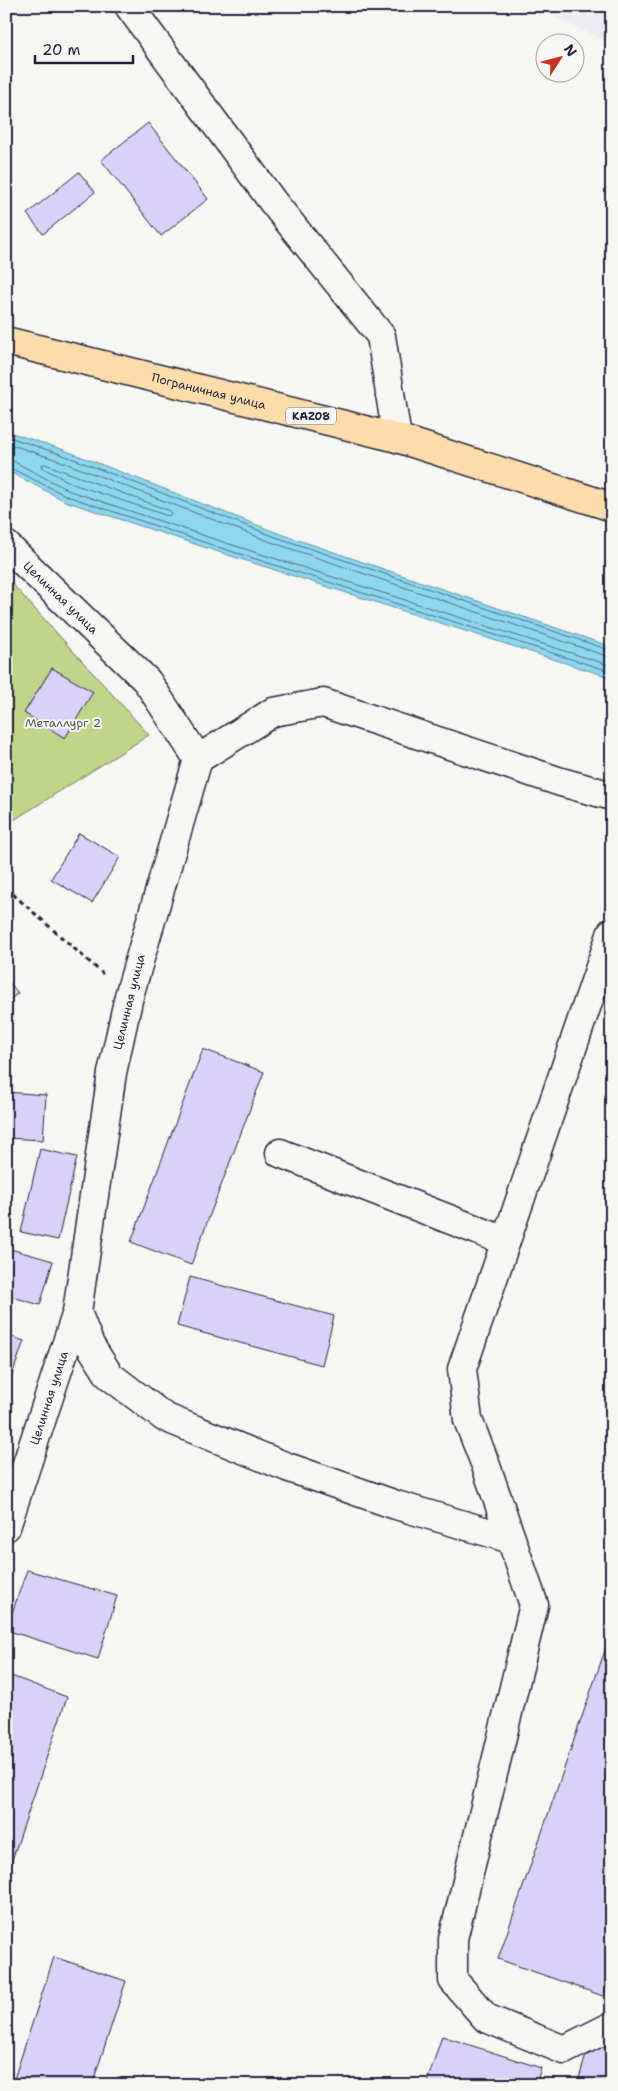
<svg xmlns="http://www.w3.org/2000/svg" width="618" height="2091" font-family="'Shantell Sans',sans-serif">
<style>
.built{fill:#eeebf4}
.green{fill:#c0d48a;stroke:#717b62}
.water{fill:#8dd8ee;stroke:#628fa6}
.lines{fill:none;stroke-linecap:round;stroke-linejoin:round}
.shore{stroke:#4d6b83;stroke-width:1}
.building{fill:#dad1f9;stroke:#22223b}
.minor-casing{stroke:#22223b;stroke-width:31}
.highway-casing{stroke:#22223b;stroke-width:31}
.path{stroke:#22223b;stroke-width:3;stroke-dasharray:5 4;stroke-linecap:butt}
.minor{stroke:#f6f6f2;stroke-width:28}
.highway{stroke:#fddcac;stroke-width:28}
.labels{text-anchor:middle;stroke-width:4;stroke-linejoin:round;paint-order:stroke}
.shield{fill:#f6f6f2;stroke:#626272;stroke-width:1}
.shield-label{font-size:11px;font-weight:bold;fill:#22223b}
.street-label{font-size:12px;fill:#22223b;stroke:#f6f6f2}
.park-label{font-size:12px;fill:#515753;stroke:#f6f6f2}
</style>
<rect width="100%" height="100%" fill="#f6f6f2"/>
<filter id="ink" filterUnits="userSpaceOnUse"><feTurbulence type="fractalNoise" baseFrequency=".02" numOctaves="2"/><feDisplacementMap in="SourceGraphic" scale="10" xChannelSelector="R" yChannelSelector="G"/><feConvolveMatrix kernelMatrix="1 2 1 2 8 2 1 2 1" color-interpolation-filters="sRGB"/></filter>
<g filter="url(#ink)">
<path class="built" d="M537 6H612V44L539 10Z"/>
<path class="green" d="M6 577 149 735 6 825Z"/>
<path class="water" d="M6 431 64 450 275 532 612 647V678L219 552 65 501 6 470Z"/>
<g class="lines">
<path class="shore" d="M6 436 63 455 273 536 612 651
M6 443 60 461 271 542 612 658
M6 460 13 461 70 491 223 542 612 666
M45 464 170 511 171 514 168 516 73 484 43 468 42 465Z
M6 466 67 496 221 548 612 672"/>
</g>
<path class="building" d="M148 123 208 199 161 236 101 160Z
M79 172 95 192 43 234 27 214Z
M52 668 93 692 65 738 24 713Z
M79 833 120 857 92 903 51 879Z
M6 978 18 993 6 1003Z
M203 1049 264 1072 191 1265 131 1242Z
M6 1092 46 1095 43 1140 6 1138Z
M40 1149 77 1157 58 1240 21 1232Z
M7 1248 53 1261 40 1305 6 1295Z
M190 1277 334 1316 322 1365 177 1326Z
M6 1335 24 1341 6 1392Z
M27 1570 117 1596 98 1659 6 1630Z
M612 1630V1970L603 1996 498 1959Z
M6 1674 67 1697 6 1878Z
M54 1957 126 1981 92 2085H12Z
M592 2035 612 2042V2085H577Z
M442 2036 541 2068 536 2085H426Z"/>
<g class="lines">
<defs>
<g id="minor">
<path d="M129 6 273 202 381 336 397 438"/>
<path id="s1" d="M6 545 147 681 198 759 129 996 112 1073 77 1312 6 1527"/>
<path d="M198 759 273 712 323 703 561 782 612 796"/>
<path d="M612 932 462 1369 468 1420 485 1463 534 1605 453 1939V1980L486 2018 564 2050 612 2026"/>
<path d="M280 1153 505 1241"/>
<path d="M77 1312 90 1345 109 1375 164 1417 287 1467 396 1505 511 1539"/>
</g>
<g id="highway">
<path id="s2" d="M6 341 397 438 612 507"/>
</g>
</defs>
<use href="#minor" class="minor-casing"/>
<use href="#highway" class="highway-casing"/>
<path class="path" d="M6 888 103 974"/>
<use href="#minor" class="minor"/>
<use href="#highway" class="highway"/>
</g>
</g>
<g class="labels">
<rect class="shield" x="286" y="407.5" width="50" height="17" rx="4"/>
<g class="shield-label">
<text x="311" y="420">KAZ08</text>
</g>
<g class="street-label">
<text dy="4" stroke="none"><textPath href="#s2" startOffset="209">Пограничная улица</textPath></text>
<text dy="4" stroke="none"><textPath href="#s1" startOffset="76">Целинная улица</textPath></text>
<text transform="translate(129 1002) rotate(-76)" y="4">Целинная улица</text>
<text transform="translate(49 1398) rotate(-72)" y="4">Целинная улица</text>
</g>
<g class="park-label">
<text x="63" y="727">Металлург 2</text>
</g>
</g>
<rect width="618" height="2091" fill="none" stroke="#f6f6f2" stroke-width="25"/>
<rect x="12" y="12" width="593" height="2066" fill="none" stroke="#22223b" stroke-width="2" filter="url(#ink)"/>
<g transform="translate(560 58) rotate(54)"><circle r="24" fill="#f6f6f2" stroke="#a1a1a9"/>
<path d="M0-4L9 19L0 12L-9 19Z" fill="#c8321e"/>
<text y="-8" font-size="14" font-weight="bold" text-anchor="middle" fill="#22223b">N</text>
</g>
<path d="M35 55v8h98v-8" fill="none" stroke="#22223b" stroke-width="2.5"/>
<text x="42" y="55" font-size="15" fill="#22223b" stroke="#f6f6f2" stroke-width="4" paint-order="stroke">20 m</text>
</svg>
